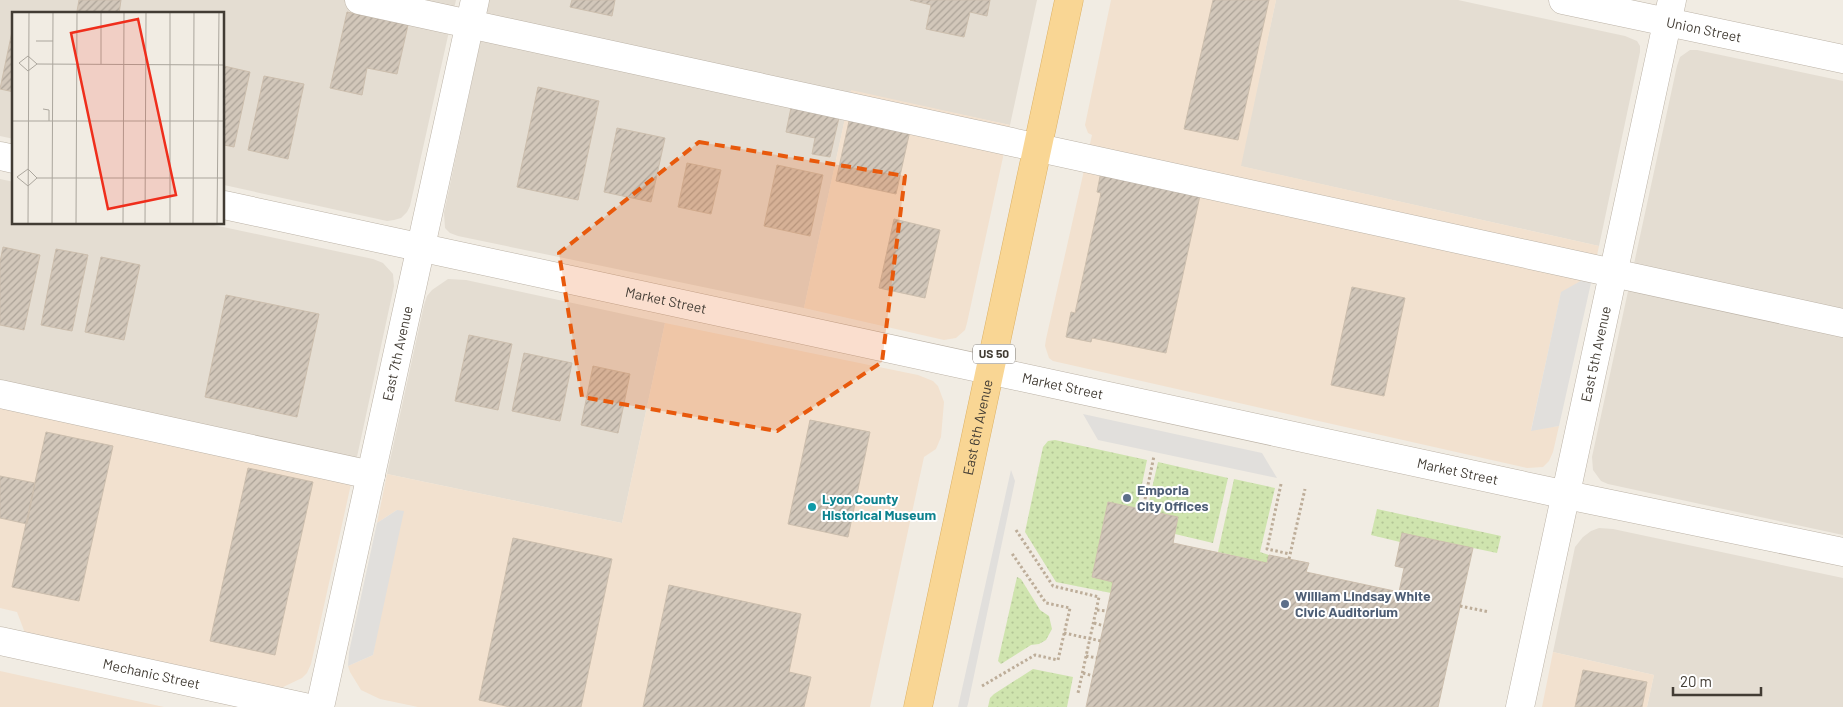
<svg xmlns="http://www.w3.org/2000/svg" width="1843" height="707" font-family="Barlow,sans-serif">
<style>
.residential{fill:#e4ddd2}
.commercial{fill:#f2e1cf}
.grass{fill:url(#grass-dots)}
.parking{fill:#e1dfdc}
.building{fill:url(#building-hatch);stroke:#ccbead}
.lines{fill:none;stroke-linecap:round;stroke-linejoin:round}
.minor-casing{stroke:#bcb3a7;stroke-width:29}
.major-casing{stroke:#ddb165;stroke-width:29}
.path{stroke:#bdad99;stroke-width:3;stroke-dasharray:2.5 2.5;stroke-linecap:butt}
.minor{stroke:#fff;stroke-width:28}
.major{stroke:#f9d694;stroke-width:28}
.marked{fill:#e8590c;fill-opacity:0.2;stroke:#e8590c;stroke-width:4;stroke-dasharray:10 6;stroke-linejoin:round}
.service-dot{fill:#5c6f8a;stroke:#fff;stroke-width:2}
.culture-dot{fill:#0f9aa8;stroke:#fff;stroke-width:2}
.labels{text-anchor:middle;stroke-width:4;stroke-linejoin:round;paint-order:stroke}
.shield{fill:#fff;stroke:#7b7671;stroke-width:1}
.shield-label{font-size:12px;font-weight:bold;fill:#423c34}
.street-label{font-size:14px;fill:#423c34;stroke:#fff}
.service-label{font-size:14px;font-weight:bold;fill:#4e5e75;stroke:#fff;text-anchor:start}
.culture-label{font-size:14px;font-weight:bold;fill:#0d838f;stroke:#fff;text-anchor:start}
.inset-road{fill:none;stroke:#aba69d;stroke-width:1}
.view{fill:#ef2e1c;fill-opacity:0.15;stroke:#ef2e1c;stroke-width:2.5}
.inset-edge{fill:none;stroke:#423c34;stroke-width:2.5}
</style>
<defs>
<pattern id="grass-dots" width="8" height="8" patternUnits="userSpaceOnUse" patternTransform="scale(1.25)"><rect width="8" height="8" fill="#cfe4ae"/><path d="M2 2h.1M6 6h.1" fill="none" stroke="#b3c496" stroke-width="1.8" stroke-linecap="round"/></pattern>
<pattern id="building-hatch" width="6" height="6" patternUnits="userSpaceOnUse" patternTransform="scale(1.25)"><rect width="6" height="6" fill="#d2c7ba"/><path d="M-1 1l2-2M0 6l6-6M5 7l2-2" fill="none" stroke="#aca398"/></pattern>
</defs>
<rect width="100%" height="100%" fill="#f1ece3"/>
<path class="residential" d="M0 0H456L410 206 407 212 401 218 394 220 387 221 224 185V14H14V139L0 136Z
M489 0H1037L1010 125 851 91 804 308 458 236 450 233 445 228 444 213Z
M1276 0H1458L1625 36 1637 41 1640 46V52L1599 246 1240 166Z
M1690 50H1697L1843 81V535L1608 484 1601 481 1593 470 1592 457 1677 66 1680 57Z
M0 179 14 182V224H209L373 259 383 263 393 274 394 286 355 466 0 390Z
M448 279 466 280 665 323 622 523 387 474 424 305 427 296 432 290Z
M1599 528 1613 529 1843 578V707H1647L1654 675 1553 652 1575 547 1583 537 1591 531Z"/>
<path class="commercial" d="M1111 0H1276L1241 166 1599 246 1593 274 1561 293 1531 430 1559 426 1553 452 1549 461 1543 467 1527 468 1053 361 1049 358 1045 346 1046 339 1092 135 1088 133 1085 125Z
M851 90 1010 125 967 323 965 330 956 338 944 340 804 308Z
M665 323 918 375 933 381 938 386 944 402 941 437 936 449 924 457 870 707H418L380 699 361 690 350 672 348 666 373 655 397 510 377 523 387 474 622 523Z
M0 390 355 466 311 664 307 673 302 678 279 689 25 633 17 612 0 608Z
M1553 652 1654 675 1647 707H1542Z
M0 671 164 707H0Z"/>
<path class="grass" d="M1055 440 1147 460 1137 508 1108 502 1092 577 1113 582 1111 593 1056 582 1025 532 1043 447 1048 441Z
M1158 462 1228 478 1213 543 1175 534 1178 517 1147 510Z
M1234 479 1275 488 1260 552 1269 555 1267 563 1218 552Z
M1377 509 1501 536 1497 553 1402 533 1400 542 1371 535Z
M1017 577 1021 579 1040 610 1049 616 1052 629 1046 640 1039 644 1031 645 1001 664 998 661Z
M1033 669 1073 677 1067 707H988L990 698 994 694Z"/>
<path class="parking" d="M1593 274 1559 426 1531 431 1561 292Z
M1083 414 1262 453 1277 478 1098 440Z
M1011 470 1015 481 968 704 967 707H958Z
M397 510 404 511 373 655 348 666 349 652 377 523Z"/>
<path class="building" d="M79 0H121L119 14H93L77 11Z
M572 0H615L612 16 570 7Z
M910 0H990L987 16 970 12 964 37 926 29 931 5Z
M1213 0H1269L1238 140 1184 129Z
M347 12 408 25 397 74 367 68 362 95 330 88Z
M14 22V92L0 89Z
M224 66 250 72 234 147 224 145Z
M264 76 304 84 288 159 248 150Z
M538 87 599 101 578 200 517 187Z
M793 98 841 109 830 157 812 154 815 138 786 132Z
M851 112 911 126 896 194 836 181Z
M617 128 665 138 651 202 604 192Z
M687 163 721 170 711 214 678 207Z
M777 165 823 175 810 236 764 226Z
M1102 166 1201 191 1166 353 1092 338 1091 342 1066 337 1071 312 1075 313 1101 193 1097 192Z
M894 219 940 230 925 298 879 288Z
M3 247 40 255 24 330 0 325V262Z
M56 249 88 255 72 331 41 325Z
M101 257 140 265 124 340 85 332Z
M1352 287 1405 298 1384 396 1331 385Z
M226 295 319 314 297 417 205 397Z
M469 335 512 344 498 410 455 401Z
M524 353 572 363 560 421 512 411Z
M593 366 630 374 618 433 581 425Z
M810 420 870 432 848 537 788 524Z
M46 432 113 446 79 601 12 587Z
M248 468 313 482 275 655 210 641Z
M0 476 35 483 27 524 0 518Z
M1108 502 1178 517 1173 543 1267 563 1269 555 1309 563 1306 572 1399 592 1404 568 1395 566 1402 533 1473 548 1438 707H1086L1113 582 1092 577Z
M513 538 612 559 581 707H510L479 700Z
M669 585 801 614 789 672 811 677 804 707H643Z
M1583 670 1647 682 1642 707H1575Z"/>
<g class="lines">
<defs>
<g id="minor">
<path d="M359 0 1843 323"/>
<path id="s1" d="M1563 0 1843 59"/>
<path d="M0 156 14 159"/>
<path id="s2" d="M224 205 1567 495 1843 552"/>
<path d="M0 394 371 475"/>
<path id="s3" d="M0 641 304 707"/>
<path id="s4" d="M320 707 475 0"/>
<path id="s5" d="M1520 707 1672 0"/>
</g>
<g id="major">
<path id="s6" d="M918 707 1069 0"/>
</g>
</defs>
<use href="#minor" class="minor-casing"/>
<use href="#major" class="major-casing"/>
<path class="path" d="M1281 484 1267 549 1290 554
M1143 509 1154 456
M1016 530 1053 586 1099 597 1078 693
M1289 559 1305 489
M1460 606 1489 612
M1097 610 1107 611
M1094 623 1104 626
M1064 633 1101 641
M1086 656 1097 658
M1083 673 1093 676
M982 686 1035 655 1058 660 1070 608 1046 603 1011 552"/>
<use href="#minor" class="minor"/>
<use href="#major" class="major"/>
</g>
<path class="marked" d="M699 142 905 176 882 362 777 431 582 397 559 253Z"/>
<g class="service-dot">
<circle cx="1127" cy="498" r="5"/>
<circle cx="1285" cy="604" r="5"/>
</g>
<circle class="culture-dot" cx="812" cy="507" r="5"/>
<g class="labels">
<rect class="shield" x="973" y="344.5" width="42" height="19" rx="4"/>
<g class="shield-label">
<text x="994" y="358">US 50</text>
</g>
<g class="street-label">
<text dy="5" stroke="none"><textPath href="#s1" startOffset="144">Union Street</textPath></text>
<text dy="5" stroke="none"><textPath href="#s2" startOffset="452">Market Street</textPath></text>
<text dy="5" stroke="none"><textPath href="#s4" startOffset="362">East 7th Avenue</textPath></text>
<text dy="5" stroke="none"><textPath href="#s5" startOffset="361">East 5th Avenue</textPath></text>
<text dy="5" stroke="none"><textPath href="#s2" startOffset="858">Market Street</textPath></text>
<text dy="5" stroke="none"><textPath href="#s6" startOffset="286">East 6th Avenue</textPath></text>
<text dy="5" stroke="none"><textPath href="#s2" startOffset="1262">Market Street</textPath></text>
<text dy="5" stroke="none"><textPath href="#s3" startOffset="155">Mechanic Street</textPath></text>
</g>
<g class="service-label">
<text x="1137" y="495">Emporia<tspan x="1137" dy="16">City Offices</tspan></text>
<text x="1295" y="601">William Lindsay White<tspan x="1295" dy="16">Civic Auditorium</tspan></text>
</g>
<g class="culture-label">
<text x="822" y="504">Lyon County<tspan x="822" dy="16">Historical Museum</tspan></text>
</g>
</g>
<g transform="translate(12 12)">
<rect width="212" height="212" fill="#f1ece3"/>
<path class="inset-road" d="M24 29H41M16 44 25 52 16 59 7 51ZM25 52 213 53M89 52V0M31 97 37 98V109M0 109H213M16 157 25 166 16 174 5 165ZM25 166H213M16 212 17 0M40 212 41 0M64 212 65 0M111 212 112 0M133 212 134 0M158 212V0M181 212 182 0M205 212 207 0"/>
<path class="view" d="M126 7 164 183 96 197 59 21Z"/>
<rect width="212" height="212" class="inset-edge"/>
</g>
<path d="M1673 687v8h88v-8" fill="none" stroke="#423c34" stroke-width="2.5"/>
<text x="1680" y="687" font-size="15" fill="#423c34" stroke="#ffffff" stroke-width="4" paint-order="stroke">20 m</text>
</svg>
